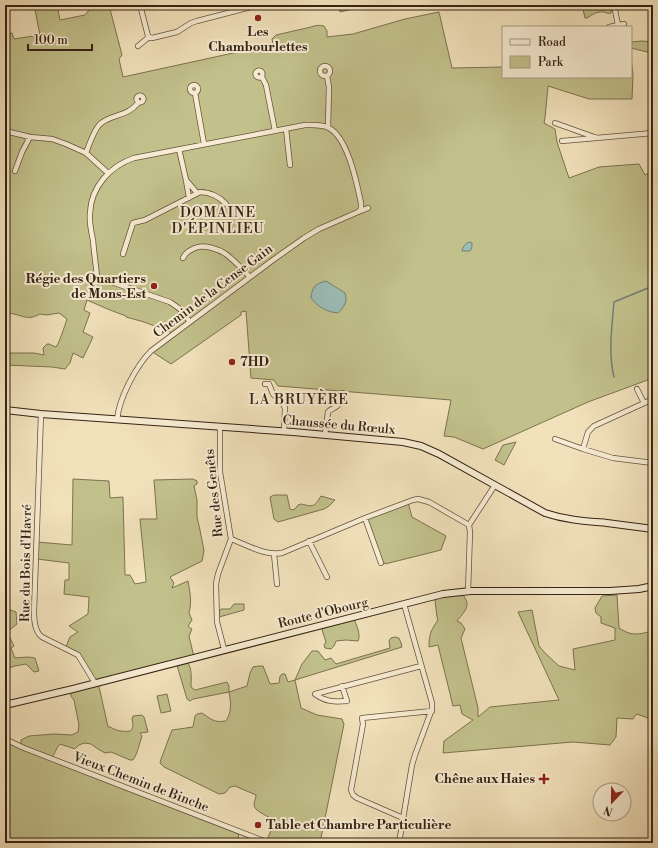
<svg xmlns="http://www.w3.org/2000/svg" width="658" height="848" viewBox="0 0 658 848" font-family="'Libre Bodoni',serif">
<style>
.green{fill:#c2c18c;stroke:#7c7250}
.water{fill:#9cbdb7;stroke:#737f75}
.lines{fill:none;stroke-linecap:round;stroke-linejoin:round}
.stream{stroke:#737f75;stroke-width:1.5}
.street-casing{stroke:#64523d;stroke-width:6}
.secondary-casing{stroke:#352213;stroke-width:8}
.street{stroke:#f7ecd3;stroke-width:4.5}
.secondary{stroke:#f7ecd3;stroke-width:6}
.poi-dot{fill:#8f2418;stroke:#f7ecd3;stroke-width:1.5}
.labels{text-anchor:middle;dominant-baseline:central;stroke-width:4;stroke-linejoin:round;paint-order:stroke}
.poi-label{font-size:13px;font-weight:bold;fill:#352213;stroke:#f7ecd3;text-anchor:end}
.street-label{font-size:13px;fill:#352213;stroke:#f7ecd3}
.neighbourhood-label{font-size:14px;letter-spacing:1px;fill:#352213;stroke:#f7ecd3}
</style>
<rect width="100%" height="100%" fill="#f2e2bc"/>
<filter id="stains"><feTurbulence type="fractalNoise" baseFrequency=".005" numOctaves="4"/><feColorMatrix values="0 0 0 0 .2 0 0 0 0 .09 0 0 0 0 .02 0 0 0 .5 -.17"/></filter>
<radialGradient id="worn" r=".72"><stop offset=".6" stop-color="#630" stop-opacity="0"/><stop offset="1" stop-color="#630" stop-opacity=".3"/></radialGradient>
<path class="green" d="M34,5H57L60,20L85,15L93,5H109L122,55L119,59L123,77L270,45L273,44L272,39L276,35L311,27C316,25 319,25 324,26L327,31V37L353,34L405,19L439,12L452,68L503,67V77H631V58L633,74L632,99H589L548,86L545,118L544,123L555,129L557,142L569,178L599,167L639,164L645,175L653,171V378L588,402L483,449L454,437L444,436L451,400L278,386L274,380L251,378L246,311L241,312V315L171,364L151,351L172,335L170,332L144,322L126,317V316L110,310L87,300L84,310L90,313L83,332L93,337L83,358L73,353L70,363L65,369L52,367L5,365V355L8,353H34L44,355L43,348L47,344H49L56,347C60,341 60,338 63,331C64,327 66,323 67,319L59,313L47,315L40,314C24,323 19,311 5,314V35L12,33L14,39L40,35Z
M339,5H369L340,12Z
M582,5H606L608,8L612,9L611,13C609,14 607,13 604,12C597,11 592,15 587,18H585Z
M642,41L653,42V50L647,52L631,48V42Z
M516,442L504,465L495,460L503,445Z
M73,479L109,481L110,498L123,497L125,575H130L135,584L146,582V580L140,519H157L154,480L193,479L197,481V484L194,486L197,500V517L200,530L204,551L202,561L170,577L174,583L172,588L188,581C190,592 192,602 189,613L192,620L188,626L192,629L189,636L194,657L185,660C193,666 191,678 191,687L195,690L227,682L229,686V692L247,686L250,673L253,667L259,666H263L270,684L279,683L280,676L282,674H285L288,682L295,680L302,664L312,651H318L325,660L331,658L336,664L390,648L389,641L391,638L395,637L399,638L401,643L402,647L295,680L301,708L317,715L342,719L344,724L320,843H268V838L274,822C270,815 255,813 254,805C254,802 256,798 256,795L235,786L230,787L225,793L219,794L164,767L160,763L161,759L172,730L193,727L195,716L197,714L202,713C211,719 214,723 226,721C232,711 231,703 229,692L193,699L190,701L187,699L176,662L98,682L108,727H110C117,731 122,732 130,731C134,728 133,724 132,719L133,716L142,715L144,717L148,732L140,733L142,736C139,744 138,753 133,760H130L111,752L105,753L98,749L91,744L84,743L79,745L75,749L60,744C56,748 55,754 51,759L239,831L238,843H5V739L21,745V740L29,736L54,734L72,735L78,732L79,725L74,700C71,697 70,695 71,691L95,683L78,655L65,649L70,637L78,632L69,626L88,614L89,597L64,594L65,580H69V563L37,559V542L72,545Z
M274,495H287L290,509L293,510L296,508L298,505L301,504C314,507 314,507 321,496L335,500L329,506L324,509L278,522L274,519L270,497Z
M408,502L412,517L446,536L441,550L385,564L384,562L381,563L365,518Z
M449,595H463C472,606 464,612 457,621L461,623L465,629L461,638L478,708V717L490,707L559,700L518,612L532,610L539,646L545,653L559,666L575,670L573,649L615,640V628L601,623V617L596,613L595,608L602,596L617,595L619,628C633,637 638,634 653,631V720L637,714L635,716L633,719L617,718L616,737L610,745L573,742L443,753L444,741L473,720L462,714L460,705L453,706L438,645L429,647C429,634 431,630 438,620L437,617L435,600L438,598Z
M234,604H244V610L219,617V612L221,609H230Z
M5,608L16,612L17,624L7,632L14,646L11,648L15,658L28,657L35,658L39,671L34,672L26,664L15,666L5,669Z
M352,619L355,621C357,627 361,635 358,641L346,640L336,641L334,646L331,649L325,648L324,645L326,642L322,630L324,627Z
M167,694L171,711L161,713L157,696Z"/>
<path class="water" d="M470,242L472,243C472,247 472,248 470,251H462C463,247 465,243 470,242Z
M326,281L345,293C348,302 344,307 338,313C327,312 318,307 311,298C312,287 315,284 326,281Z"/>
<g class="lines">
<path class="stream" d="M614,377C608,353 612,327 614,302L653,286"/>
<defs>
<path id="street" d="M140,5L148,36L149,37L152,38L177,32L191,23L197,21L259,5
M614,5L618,25
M609,27L624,24
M138,46L149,37
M320 71a5 5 0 1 1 10 0a5 5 0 1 1-10 0Z
M255.5 74a3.5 3.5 0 1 1 7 0a3.5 3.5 0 1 1-7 0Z
M327,76L329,87L328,127
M262,77L266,85L275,131
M190 89a4 4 0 1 1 8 0a4 4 0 1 1-8 0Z
M195,93L204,144
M136.5 99a3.5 3.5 0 1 1 7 0a3.5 3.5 0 1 1-7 0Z
M555,123L597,138
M286,129L290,165
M5,131L30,137L52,139L66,144L86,153L108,173
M562,141L653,133
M179,149L186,180L189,198
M86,153C89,145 94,130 100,124C111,114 127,117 138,103
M15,171L22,152L30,137
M186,180L197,193
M358,212L368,208
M123,254L133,223L145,220L200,192C210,192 220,197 226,204
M183,258C186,252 189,251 195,248C204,244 219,249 227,255C235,261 243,270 250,277
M265,384H269L273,394L282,402L285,408L284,432
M637,389L644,403
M41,414L34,612C34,620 35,632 42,637L78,655L95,683
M117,420C119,398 136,366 151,351L273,260L304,238L319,229L358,212L361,209V203C357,184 348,138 329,128C322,124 313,125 305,125L134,158C110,166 91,187 90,213C89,222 91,231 93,240C94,253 96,265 97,277L170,302L180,309L190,322
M220,427V472L231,539L218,574L216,584L217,622L224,649
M325,435L328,412C331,409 333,409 337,406C341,403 342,397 343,393
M555,439L583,449L588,432L594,426L653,399
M583,449L613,458L653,463
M365,518L381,563
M231,539C247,545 265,556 282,553L365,518L413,500L418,499L429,502L469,525
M309,541L327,577
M274,554L277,584
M468,592L470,532L469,525L495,485
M342,686L347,701C334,702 326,702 315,694L421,666
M5,739L24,748L269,843
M403,818L357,798L353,795L351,790L363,724L362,718L432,711
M399,843L412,765L415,755L432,709V703L404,604"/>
<path id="secondary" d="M5,410L41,414L293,432L403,442L421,446L439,454L545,513C566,520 585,521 607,523C622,525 638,527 653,529
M5,705L73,689L443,594L471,591H610L639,589L653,586"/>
</defs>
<use href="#street" class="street-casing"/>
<use href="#secondary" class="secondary-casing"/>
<use href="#street" class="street"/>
<use href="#secondary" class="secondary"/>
</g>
<g class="poi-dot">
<circle cx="258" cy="18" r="4"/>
<circle cx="154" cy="286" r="4"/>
<circle cx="232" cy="362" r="4"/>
<path d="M542 773h4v4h4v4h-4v4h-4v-4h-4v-4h4z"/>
<circle cx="258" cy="825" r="4"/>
</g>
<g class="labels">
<g class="poi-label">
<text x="258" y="32" text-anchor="middle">Les<tspan x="258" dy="15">Chambourlettes</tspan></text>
<text x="146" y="279">Régie des Quartiers<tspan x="146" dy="15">de Mons-Est</tspan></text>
<text x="240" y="362" text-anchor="start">7HD</text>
<text x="535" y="779">Chêne aux Haies</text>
<text x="266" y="825" text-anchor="start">Table et Chambre Particulière</text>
</g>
<g class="street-label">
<text transform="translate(213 291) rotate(-37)">Chemin de la Cense Gain</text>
<text transform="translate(339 425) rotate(5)">Chaussée du Rœulx</text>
<text transform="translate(214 493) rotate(-96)">Rue des Genêts</text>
<text transform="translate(26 563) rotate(-89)">Rue du Bois d'Havré</text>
<text transform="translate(323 613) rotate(-14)">Route d'Obourg</text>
<text transform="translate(141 782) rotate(21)">Vieux Chemin de Binche</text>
</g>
<g class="neighbourhood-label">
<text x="218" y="213">DOMAINE<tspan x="218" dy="16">D'ÉPINLIEU</tspan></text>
<text x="299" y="400">LA BRUYÈRE</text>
</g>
</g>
<rect width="658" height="848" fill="none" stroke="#f2e2bc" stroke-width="20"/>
<rect x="6" y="6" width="646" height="836" fill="none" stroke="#352213" stroke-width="2"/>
<rect x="10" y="10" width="638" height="828" fill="none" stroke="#352213"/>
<rect x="502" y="26" width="130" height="52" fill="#f7ecd3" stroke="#a99b86"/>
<rect x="510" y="39" width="20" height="6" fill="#f7ecd3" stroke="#a99b86"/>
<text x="538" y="46" font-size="12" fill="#352213">Road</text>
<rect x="510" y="56" width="20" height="12" fill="#c2c18c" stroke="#a99b86"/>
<text x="538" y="66" font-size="12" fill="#352213">Park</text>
<g transform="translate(612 802) rotate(202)"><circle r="19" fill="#f7ecd3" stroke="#a99b86"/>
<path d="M0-3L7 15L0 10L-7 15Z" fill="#8f2418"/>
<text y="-6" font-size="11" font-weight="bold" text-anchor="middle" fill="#352213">N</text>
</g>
<path d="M28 44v6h64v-6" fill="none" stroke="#352213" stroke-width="2"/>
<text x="34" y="44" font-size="12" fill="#352213" stroke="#f7ecd3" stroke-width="3" paint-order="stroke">100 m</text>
<rect width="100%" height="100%" filter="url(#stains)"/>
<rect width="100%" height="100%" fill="url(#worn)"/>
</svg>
